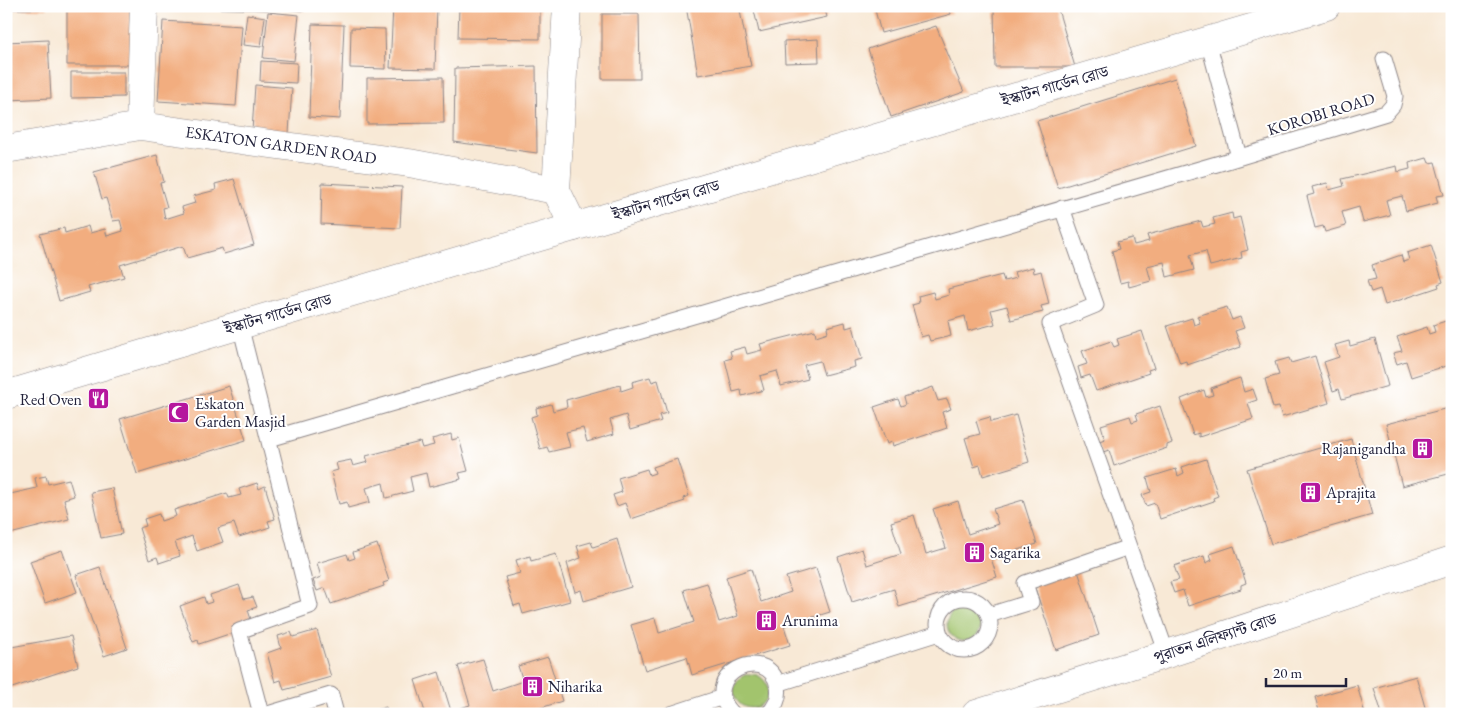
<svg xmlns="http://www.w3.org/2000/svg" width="1458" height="720" viewBox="0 0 1458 720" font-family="'EB Garamond','Noto Serif Bengali',serif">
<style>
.green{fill:#a2c46d;stroke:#627354}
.building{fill:#f2ad7f}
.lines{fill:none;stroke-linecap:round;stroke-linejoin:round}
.service-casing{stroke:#8d8688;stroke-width:17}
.minor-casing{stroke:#8d8688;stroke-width:29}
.tertiary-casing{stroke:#8d8688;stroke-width:29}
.secondary-casing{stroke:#8d8688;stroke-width:29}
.service{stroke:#fff;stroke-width:15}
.minor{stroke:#fff;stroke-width:28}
.tertiary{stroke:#fff;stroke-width:28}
.secondary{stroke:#fff;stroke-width:28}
.labels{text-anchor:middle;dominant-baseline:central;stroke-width:4;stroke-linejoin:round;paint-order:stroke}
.street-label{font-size:16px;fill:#22223b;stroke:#fff}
.poi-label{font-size:16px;fill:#22223b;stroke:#fff;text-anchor:start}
</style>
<rect width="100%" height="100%" fill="#fff"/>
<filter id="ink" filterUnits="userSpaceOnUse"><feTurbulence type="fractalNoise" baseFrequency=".02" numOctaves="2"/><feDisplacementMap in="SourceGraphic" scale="10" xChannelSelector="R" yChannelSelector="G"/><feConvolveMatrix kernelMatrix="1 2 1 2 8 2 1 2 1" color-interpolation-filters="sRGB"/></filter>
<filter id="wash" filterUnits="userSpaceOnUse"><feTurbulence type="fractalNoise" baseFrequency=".0096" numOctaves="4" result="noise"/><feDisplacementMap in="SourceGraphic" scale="20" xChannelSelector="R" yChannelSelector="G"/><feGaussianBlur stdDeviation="1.12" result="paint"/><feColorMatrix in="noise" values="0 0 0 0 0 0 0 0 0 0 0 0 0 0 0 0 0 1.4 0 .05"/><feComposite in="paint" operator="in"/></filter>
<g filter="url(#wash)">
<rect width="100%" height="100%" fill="#f8e9d6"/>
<path class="green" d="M947 624a17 17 0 1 1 34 0a17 17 0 1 1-34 0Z
M734 691a17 17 0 1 1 34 0a17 17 0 1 1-34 0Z"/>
<g id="blocks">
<path class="building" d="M6,6H47V9H6Z
M200,6H268V10L200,8Z
M273,6H305L304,11L273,8Z
M339,6H353V9L339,8Z
M393,6H437L435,69L390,68Z
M459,6H540V39L458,38Z
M644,6H663V10L644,7Z
M686,6H739L751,66L698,75Z
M753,6H824L827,17L759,32Z
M874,6H949L951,14L881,33Z
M994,6H1057L1075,67H995Z
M67,7H135V65H67Z
M268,12L299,15L294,61L263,58Z
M247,14L265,17L261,47L243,45Z
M602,14H639L640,79H602Z
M163,21L242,26L236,106L158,101Z
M312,24L344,25L340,119L309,117Z
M936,26L964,92L891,117L868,49Z
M351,28L385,29L386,69L350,68Z
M818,39L819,62L785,63L784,41Z
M48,40L51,98L9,100L6,42Z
M261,61L297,63L296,83L260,81Z
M536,66L537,153L454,142L455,68Z
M71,72H124V97L71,98Z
M443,77L444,123L367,124V78Z
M1175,78L1196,146L1058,188L1037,121Z
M255,85L292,88L289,133L252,131Z
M157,155L164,182L160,183L167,207L163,208L165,219L184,213L182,207L195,203L193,196L216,190L215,184L234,179L254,245L224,254L222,248L187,258L183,246L120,265L124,277L88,287L90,292L59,301L40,234L64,228L65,233L88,226L90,233L105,229L107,236L123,231L120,220L113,221L106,198L102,199L94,172Z
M1427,158L1429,163L1435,162L1444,195L1436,196L1438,203L1406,211L1402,196L1386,200L1390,215L1363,222L1359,207L1342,212L1346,226L1325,232L1323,226L1315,228L1307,196L1314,194L1312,187L1327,183L1329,190L1344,186L1342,179L1397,166L1398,172L1410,169L1409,163Z
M322,183L402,187L400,228L321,224Z
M1232,213L1233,219L1240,217L1248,250L1241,252L1242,258L1210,266L1206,251L1190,255L1194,270L1167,277L1164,262L1147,266L1151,281L1129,287L1128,281L1120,283L1112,251L1119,249L1117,242L1132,238L1134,245L1149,241L1147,235L1201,221L1203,227L1215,224L1213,218Z
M1431,245L1443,282L1438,284L1439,287L1385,305L1380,289L1371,292L1367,281L1376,279L1372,265L1401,255L1403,262L1409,260L1407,253Z
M1033,267L1034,273L1041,271L1049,304L1041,306L1043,312L1011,320L1007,306L991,310L995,324L968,331L965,316L948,321L951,336L930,341L928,335L921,337L912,305L919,303L918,296L933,292L935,299L949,295L948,289L1002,275L1004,281L1016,278L1014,272Z
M1227,307L1232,320L1240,317L1244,328L1235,331L1241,347L1187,365L1186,361L1180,363L1167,326L1192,318L1194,325L1200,323L1197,316Z
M1452,319V364L1411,377L1406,361L1397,364L1393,353L1402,351L1397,337L1427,327L1429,334L1435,332L1433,325Z
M845,322L846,328L853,326L862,359L854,361L855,367L824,375L820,361L804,365L808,379L781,386L777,371L760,376L764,390L742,396L741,390L733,392L725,360L732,358L730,351L745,347L747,354L762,350L760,344L815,330L816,336L828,332L827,327Z
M1142,331L1154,368L1148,370L1149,373L1096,391L1090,375L1081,378L1078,367L1087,364L1082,351L1111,341L1114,347L1119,345L1117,339Z
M1375,339L1388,386L1342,399L1339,389L1333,391L1324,362L1339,357L1335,345L1349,341L1350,346Z
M1315,356L1329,403L1282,417L1279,407L1273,408L1265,379L1279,375L1275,362L1289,358L1291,363Z
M650,377L652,382L658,380L667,413L659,415L661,421L630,430L626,415L610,420L614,434L587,442L583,428L566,432L570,447L549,452L547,447L540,449L531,417L537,415L536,408L551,404L553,411L567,407L566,400L620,385L621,391L633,387L632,382Z
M1240,378L1244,392L1253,389L1257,400L1248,403L1253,419L1199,437V433L1193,435L1181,399L1204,390L1206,397L1213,395L1211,388Z
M229,386L246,440L137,474L120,419Z
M933,387L938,401L947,399L951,409L942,412L947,428L893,446L892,442L887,444L874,407L898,399L901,406L906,404L904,397Z
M1160,406L1172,443L1167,445V448L1114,466L1109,450L1100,453L1096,442L1105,439L1101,425L1130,416L1132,422L1138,420L1136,414Z
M1452,407V473L1402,486L1386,424Z
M1016,415L1029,462L983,476L980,465L974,467L965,438L980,434L976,421L990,417L991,422Z
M451,434L452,440L459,438L468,471L459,473L461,479L429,487L426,473L410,477L413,491L386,498L383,483L366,488L370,502L348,508L347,502L339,504L331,472L338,470L336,463L351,460L353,466L368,462L366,456L420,442L422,448L434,445L432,439Z
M1351,439L1372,515L1271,544L1247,469Z
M677,459L689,496L683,498L685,501L631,519L625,503L617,506L613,495L622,492L618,478L647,469L649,475L655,473L653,467Z
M1206,459L1218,496L1213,498L1214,501L1160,519L1155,503L1146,506L1142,495L1151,492L1147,478L1176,469L1178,476L1184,473L1182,467Z
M46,476L48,484L69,479L74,496L64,499L69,519L6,535V495L37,488L35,478Z
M257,483L259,489L265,486L275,519L268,521L270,527L239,537L234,523L218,528L223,542L197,551L192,536L175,542L180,556L159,563L157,557L149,560L139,528L146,526L144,519L159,514L161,521L176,516L174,510L227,493L229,498L241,495L239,489Z
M112,488L122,534L101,538L91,492Z
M1023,500L1037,544L991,558L997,577L899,607L894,589L852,602L838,557L862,549L867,565L901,554L891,522L914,515L926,554L946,548L933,509L958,501L968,534L998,524L993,509Z
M617,539L631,587L584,601L581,590L575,592L567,563L581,558L577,546L591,542L593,547Z
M377,544L389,581L383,583L384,586L331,604L325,588L317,591L313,580L321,577L317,563L347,554L349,560L355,558L353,552Z
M1234,546L1246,583L1241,585V589L1188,606L1183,590L1174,593L1170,582L1179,580L1174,566L1204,556L1206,563L1212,560L1210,554Z
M62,550L77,592L45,603L30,561Z
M556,554L570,601L523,614L520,604L514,606L505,577L520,573L516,560L530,556L531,561Z
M100,567L127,648L104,656L76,575Z
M816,568L830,612L784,626L790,645L692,675L687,657L645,670L631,625L655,618L659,633L694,622L684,590L707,583L719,622L738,616L726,577L751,569L761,602L791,592L786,577Z
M1078,571L1099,635L1056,650L1034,585Z
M239,585L244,599L253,597L257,607L248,610L253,626L199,644L198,640L193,642L180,606L204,597L206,604L212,602L210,595Z
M317,630L331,677L284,690L281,680L275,682L267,653L281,648L278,636L291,632L293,637Z
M71,636L78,666L6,690V648Z
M548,657L562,701L522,714H420L425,712L415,680L439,672L451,711L470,705L458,666L483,659L493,691L523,681L518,666Z
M1416,676L1427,714H1382L1374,688Z
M1357,685L1365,714H1320L1315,697Z
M386,707L389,714H365V713Z"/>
</g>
</g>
<g filter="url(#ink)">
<use href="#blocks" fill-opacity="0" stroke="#8d8688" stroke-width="1"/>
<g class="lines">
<defs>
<path id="service" d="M1208,41L1239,157
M1062,208L1096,305L1050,324L1167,654
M240,325L310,606L239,631L261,714
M269,439L1227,161L1386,113L1393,105L1395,96L1384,59
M938 624a26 26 0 1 1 52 0a26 26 0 1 1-52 0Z
M989,615L1031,602L1025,583L1129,547
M777,684L939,633
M268,714L331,695L336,714
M671,714L723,697
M733,714C695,677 767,641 778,686C780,696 776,706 768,714"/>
<path id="minor" d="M567,6L556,190L574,227
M140,126L144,6
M6,149L140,126L409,163L556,190"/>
<path id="tertiary" d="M976,714L1167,654L1452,560"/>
<path id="secondary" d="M6,395L240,325L1326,6"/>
</defs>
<use href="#service" class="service-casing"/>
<use href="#minor" class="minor-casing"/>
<use href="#tertiary" class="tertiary-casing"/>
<use href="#secondary" class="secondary-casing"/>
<use href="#service" class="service"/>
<use href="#minor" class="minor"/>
<use href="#tertiary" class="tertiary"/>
<use href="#secondary" class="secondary"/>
</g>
</g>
<defs>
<symbol id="restaurant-square" viewBox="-11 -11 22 22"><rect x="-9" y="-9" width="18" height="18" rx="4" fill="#b5179e" stroke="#fff"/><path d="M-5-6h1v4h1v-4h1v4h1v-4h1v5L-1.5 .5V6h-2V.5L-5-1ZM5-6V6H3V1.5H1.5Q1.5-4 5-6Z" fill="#fff"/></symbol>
<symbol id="mosque-square" viewBox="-11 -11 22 22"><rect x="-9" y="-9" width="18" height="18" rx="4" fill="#b5179e" stroke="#fff"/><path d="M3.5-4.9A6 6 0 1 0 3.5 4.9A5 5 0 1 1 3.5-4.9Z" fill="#fff"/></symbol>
<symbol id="building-square" viewBox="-11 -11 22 22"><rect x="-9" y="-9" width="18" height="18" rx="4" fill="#b5179e" stroke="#fff"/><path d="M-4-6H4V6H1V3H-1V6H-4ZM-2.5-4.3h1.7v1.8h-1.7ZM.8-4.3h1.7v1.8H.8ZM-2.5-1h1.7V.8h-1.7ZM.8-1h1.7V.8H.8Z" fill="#fff"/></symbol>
</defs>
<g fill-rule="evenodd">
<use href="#restaurant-square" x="86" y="386" width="25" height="25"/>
<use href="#mosque-square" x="166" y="400" width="25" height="25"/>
<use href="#building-square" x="1410" y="436" width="25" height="25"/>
<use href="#building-square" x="1298" y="480" width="25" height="25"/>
<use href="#building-square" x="962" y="540" width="25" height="25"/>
<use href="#building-square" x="754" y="608" width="25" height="25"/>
<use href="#building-square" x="520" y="674" width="25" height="25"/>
</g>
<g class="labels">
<g class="street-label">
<text transform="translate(1055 86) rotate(-16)">ইস্কাটন গার্ডেন রোড</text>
<text transform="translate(1321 114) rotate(-17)">KOROBI ROAD</text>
<text transform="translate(281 145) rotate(8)">ESKATON GARDEN ROAD</text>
<text transform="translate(666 200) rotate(-16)">ইস্কাটন গার্ডেন রোড</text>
<text transform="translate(278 314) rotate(-16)">ইস্কাটন গার্ডেন রোড</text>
<text transform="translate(1215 638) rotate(-18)">পুরাতন এলিফ্যান্ট রোড</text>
</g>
<g class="poi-label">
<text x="82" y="399" text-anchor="end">Red Oven</text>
<text x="195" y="403">Eskaton<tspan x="195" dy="18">Garden Masjid</tspan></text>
<text x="1406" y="448" text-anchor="end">Rajanigandha</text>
<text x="1326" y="492">Aprajita</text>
<text x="990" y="552">Sagarika</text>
<text x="782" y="620">Arunima</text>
<text x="548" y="686">Niharika</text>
</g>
</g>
<rect width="1458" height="720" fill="none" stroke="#fff" stroke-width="25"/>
<path d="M1266 678v8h80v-8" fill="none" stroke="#22223b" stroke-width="2.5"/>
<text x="1273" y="678" font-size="15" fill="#22223b" stroke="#ffffff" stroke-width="4" paint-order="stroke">20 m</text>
</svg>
